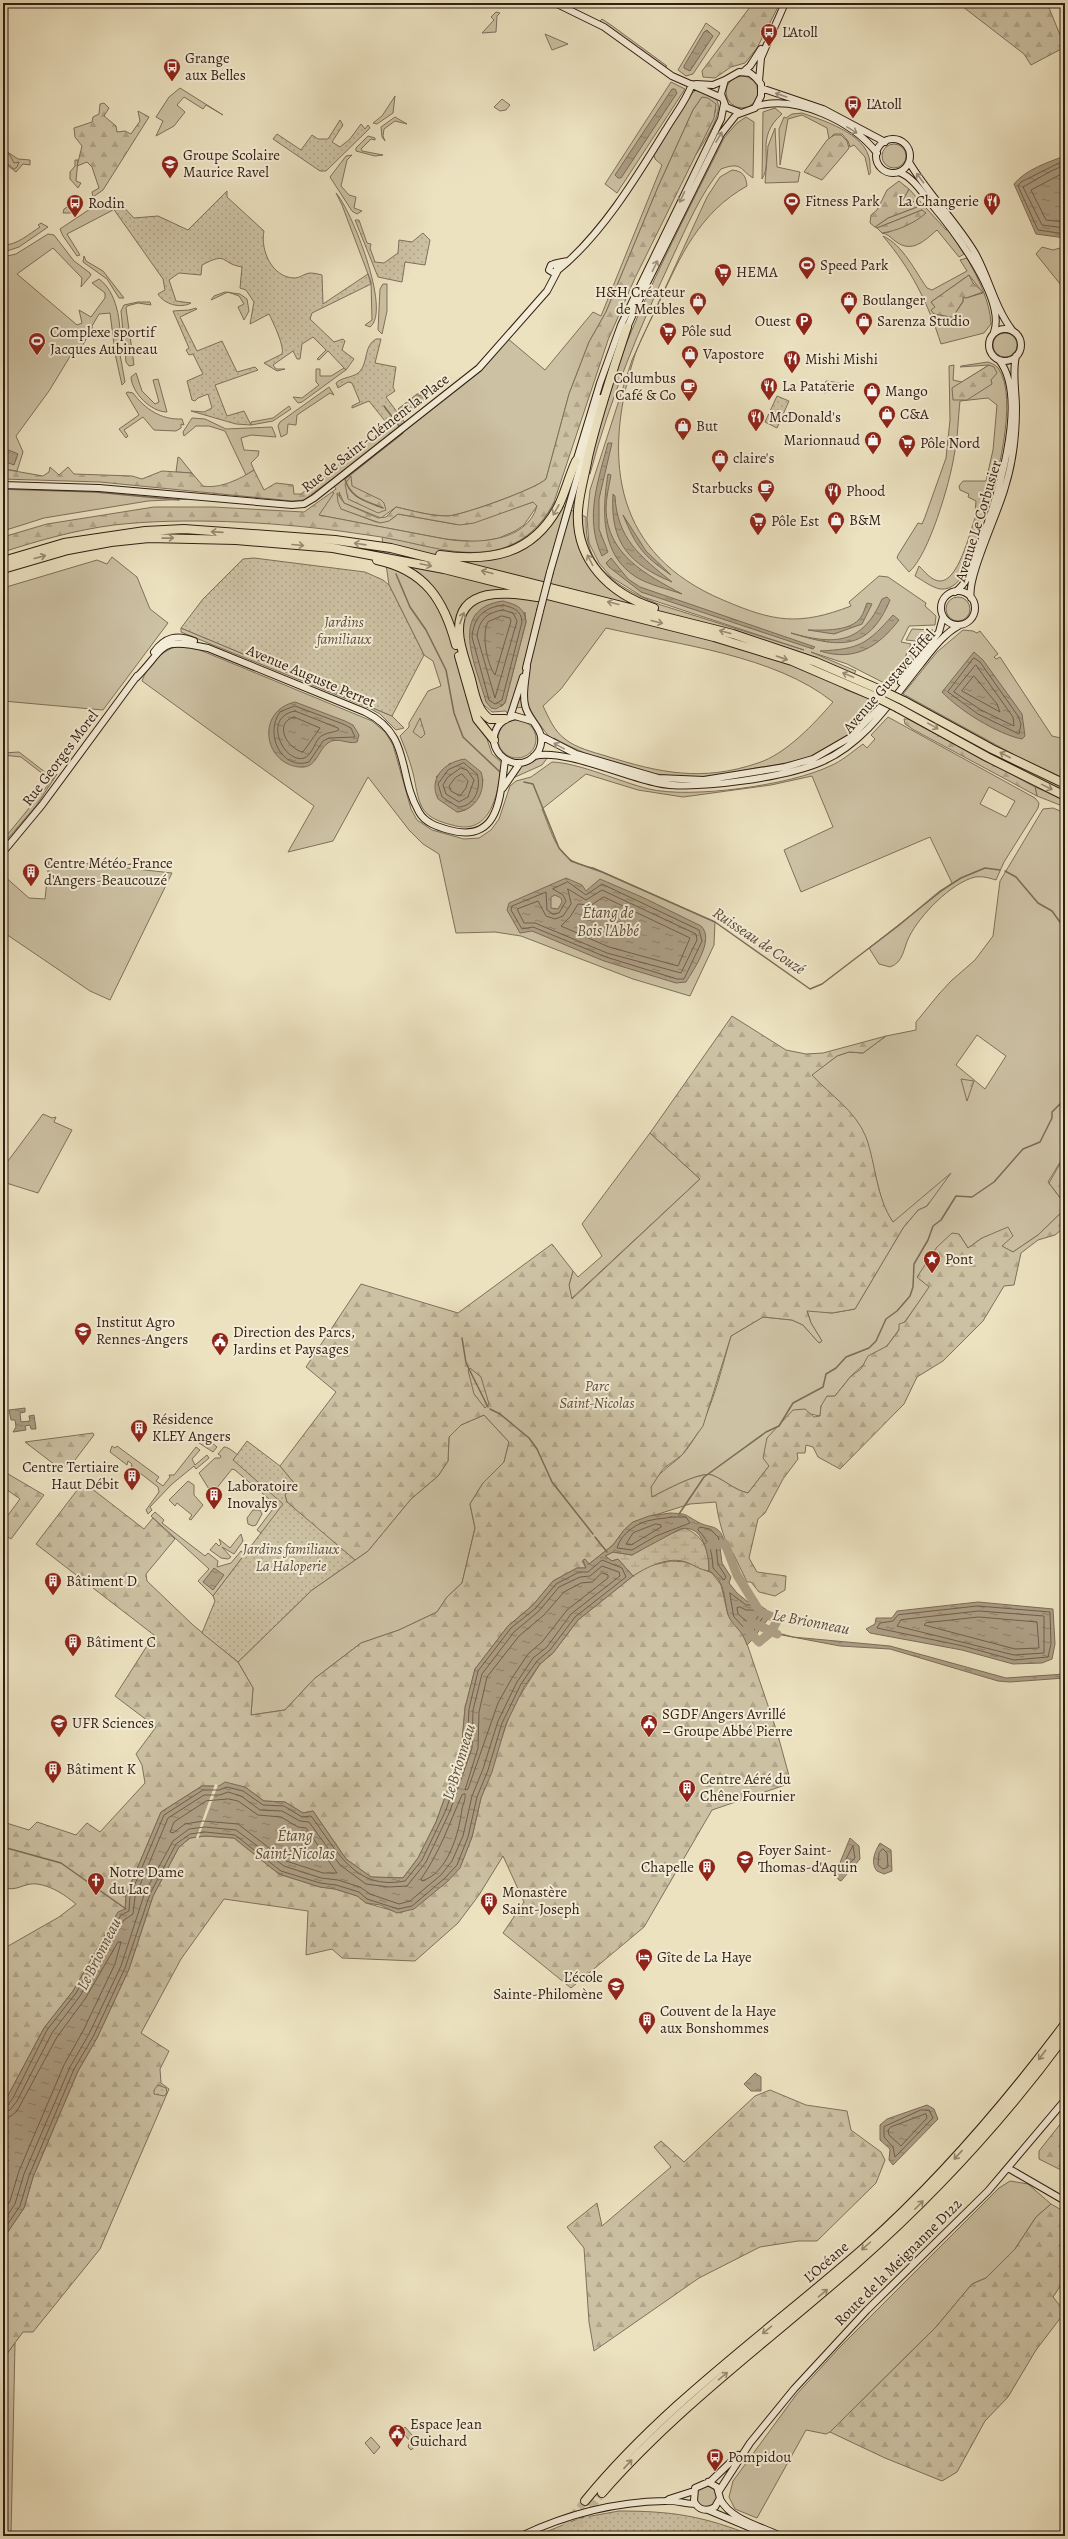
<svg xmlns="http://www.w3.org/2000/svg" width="1068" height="2539" viewBox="0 0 1068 2539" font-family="Alegreya,serif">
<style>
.grass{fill:#ccc1a3;stroke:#7f705b;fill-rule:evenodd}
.forest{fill:url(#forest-firs);stroke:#7f705b}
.wetland{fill:url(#wetland-marsh);stroke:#7f705b}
.park{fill:url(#park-dots);stroke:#7f705b}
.water{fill:url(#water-ripples);stroke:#7c6b57;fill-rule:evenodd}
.pier{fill:#ece2c0}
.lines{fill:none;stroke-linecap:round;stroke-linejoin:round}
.shore{stroke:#705e4c;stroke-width:1}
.stream{stroke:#7c6b57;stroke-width:1.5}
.river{stroke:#ad9f85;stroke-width:9}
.highway-tunnel{stroke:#c7bb9d;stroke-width:8;stroke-dasharray:8 4;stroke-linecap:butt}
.secondary-casing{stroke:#321e13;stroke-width:8}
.highway-casing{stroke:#321e13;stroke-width:10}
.secondary{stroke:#f3ecd6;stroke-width:6}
.highway{stroke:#ece2c0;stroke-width:8}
.secondary-bridge-casing{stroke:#321e13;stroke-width:8;stroke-linecap:butt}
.highway-bridge-casing{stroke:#321e13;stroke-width:10;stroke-linecap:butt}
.secondary-bridge{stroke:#f3ecd6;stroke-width:6}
.highway-bridge{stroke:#ece2c0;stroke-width:8}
.oneway{stroke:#9c8f7e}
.oneway2{stroke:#988a72}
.labels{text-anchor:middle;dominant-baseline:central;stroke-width:4;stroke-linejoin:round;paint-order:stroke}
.poi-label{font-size:15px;fill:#321e13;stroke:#f3ecd6;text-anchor:start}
.street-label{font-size:15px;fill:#321e13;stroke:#f3ecd6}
.park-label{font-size:15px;font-style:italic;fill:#604f3e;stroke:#f3ecd6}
.water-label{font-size:16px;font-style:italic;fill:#5d4b3b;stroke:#f3ecd6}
</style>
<defs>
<pattern id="forest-firs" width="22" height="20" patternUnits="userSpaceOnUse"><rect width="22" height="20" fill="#ccc1a3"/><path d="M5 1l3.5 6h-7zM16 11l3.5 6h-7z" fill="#b0a58b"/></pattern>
<pattern id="wetland-marsh" width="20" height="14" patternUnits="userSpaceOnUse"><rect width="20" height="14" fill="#ccc1a3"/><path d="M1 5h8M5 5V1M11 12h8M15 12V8" fill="none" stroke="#b0a58b"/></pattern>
<pattern id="park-dots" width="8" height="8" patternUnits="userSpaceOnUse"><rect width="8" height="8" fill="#ccc1a3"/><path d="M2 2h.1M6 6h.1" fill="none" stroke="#b0a58b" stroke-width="1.8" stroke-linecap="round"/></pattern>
<pattern id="water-ripples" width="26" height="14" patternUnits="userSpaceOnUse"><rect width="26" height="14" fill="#ad9f85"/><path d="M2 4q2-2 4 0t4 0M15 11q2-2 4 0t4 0" fill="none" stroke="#8d816c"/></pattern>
</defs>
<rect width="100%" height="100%" fill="#ece2c0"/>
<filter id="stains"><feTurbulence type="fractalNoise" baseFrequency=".005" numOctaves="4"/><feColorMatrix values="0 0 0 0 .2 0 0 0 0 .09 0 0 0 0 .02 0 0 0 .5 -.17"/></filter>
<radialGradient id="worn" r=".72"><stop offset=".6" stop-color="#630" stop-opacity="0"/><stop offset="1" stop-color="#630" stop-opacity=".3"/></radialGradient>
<path class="grass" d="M496,12L500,13L497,16L496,32L482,33L494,20L491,17Z
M602,19L611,25L667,66L663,67L600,21Z
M706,23L720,33L693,74L686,76L678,70Z
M545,34L568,44L552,50Z
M726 92a16 16 0 1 1 32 0a16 16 0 1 1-32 0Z
M671,82L685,89L617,193L605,184Z
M180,88L223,115L206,105L203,109L184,97L177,105L185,112L174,126L156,136L163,121L156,117L169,97Z
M696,90C702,92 712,95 716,99C726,111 702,145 695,156L716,110L702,97L693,110L658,187L606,312L589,342L569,394L546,479C536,489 463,515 448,516C431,516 413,511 396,507L381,518L344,503L339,492L342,509L376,522L392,519L398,514L454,524H467L533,502L537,506L524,525L515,531L499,538L479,542L445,539L318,515L332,492L336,489L331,481L442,398L507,338L545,370L593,312L601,316L662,165L655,159L654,155L689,96Z
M395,96L393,113L377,124L373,123L382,116Z
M502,99L510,105L506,110L500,111L494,107Z
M775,108L782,114C754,138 774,160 762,179L763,112Z
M802,113C828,122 872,136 870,167C870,171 872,171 869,175L865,157L854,145L850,147L848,141L842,134H834L829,139L827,128L802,115L788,119L780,165L779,129L784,117L786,118L792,114Z
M395,117L407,124L395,121L384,129L383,136L385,141L382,137L381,127Z
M746,117L754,122L753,178C740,170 742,161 721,169C700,195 687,226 673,256C640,327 610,398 590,474L588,473C591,456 593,437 599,420C629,321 679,230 724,138L737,123Z
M775,128L777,167L800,172L798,182L765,183L768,146Z
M368,136L375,138V140L371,139L361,149L362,151L383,155L375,156L356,151V148Z
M882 156a12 12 0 1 1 24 0a12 12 0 1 1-24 0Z
M3,149L18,159L30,160V165L23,164L16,172L3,162Z
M352,155L347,160L341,186L349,195L356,197L354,208L362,211L357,214L352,211L330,177L346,156Z
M75,160H78L76,181L81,183L78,188L70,179V172L75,166Z
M732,170C743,171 746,176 747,186C700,212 680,256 659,303C650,322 639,341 633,361C602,463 616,555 723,600C774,622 799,626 851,606L849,602L879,576L888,577L926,603L925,606L936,616L935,625L909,626L901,642L911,644L892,687L847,664L811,652L856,671L844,689L872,700L878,706C865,719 852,734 836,744C811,760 783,764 755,768C735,772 713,777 692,777C652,778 588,758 554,738L553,740C548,737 532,714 529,707L512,708L507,713L506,711L492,712L484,705L472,719L487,739L492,754L502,763C498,792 492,837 452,825C441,822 430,819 423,809C417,799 416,785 413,773C410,761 405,748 400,736L409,727V723L428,691L441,686L433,661L424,655L389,585L382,537C446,547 516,576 554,502L586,517C586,525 586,534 588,542C595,576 632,594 661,605L804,650L643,597L611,577L599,563L589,543L587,518L590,490L632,360L707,197L720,177ZM525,612L526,622L505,703L501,707ZM606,628C679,645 774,655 833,702C814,724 786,754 758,763C702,782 660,773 606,756C593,752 576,748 565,739C554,731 549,718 543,706L561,689ZM450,763L483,779C481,795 474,810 457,812L436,777Z
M909,189L946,230L948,229L964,254L959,257L937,230C924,241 912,254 895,241C890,237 888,234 882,233L889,232L922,210L877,228L875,227L888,218L917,207L900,205Z
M336,193C351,209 392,311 370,327L365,325L372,320L371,282L342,205Z
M81,199L83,205L70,213H63L64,209Z
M102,201L108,202L113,210L67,234L80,255L77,256L63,236L60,229Z
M41,223L48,227L19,247L7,251L4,245C17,245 29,234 40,227L38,225Z
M48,234L54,235L74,261L90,273L91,275L81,287L82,278L53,248L17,274L77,325L82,323L79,310L91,317L105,298V293L92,283L99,279C117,292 121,322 120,343L114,344L110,313L99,314L92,326L93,334L88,336L81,348L77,345L49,391L16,436L23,452L17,471L3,469V257L16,254Z
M883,236C903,245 915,271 927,288L932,290L967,271L960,260L967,258C978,278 990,301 991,324L984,333L941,344C928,303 911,269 883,236ZM969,275L983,293L966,298L963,297V302L956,312V318L934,314L935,307L931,302Z
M1042,247L1053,250L1060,248L1065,252V290L1036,254Z
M84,256L86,261L103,271L124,298H119L107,279L83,262Z
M383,284H387V311L382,334L378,330L380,289Z
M225,292L240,294L247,299L249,311L244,320L238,307L244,304L239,296L228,292L211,300L214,296Z
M138,302H150L151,305L138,303L127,306L126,308L134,365L129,366L126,362L121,311L124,305Z
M993 345a12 12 0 1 1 24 0a12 12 0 1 1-24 0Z
M114,349H119L125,382L122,385Z
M988,362C991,363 996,365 998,368C1020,397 995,487 985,519L975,513L976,501L968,497L969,494L960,490L959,486L963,481H986L993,450L997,405L988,398L960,401C958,419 958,438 954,456C950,482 929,555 909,572L897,558L898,555L918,523L922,524L925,517L946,458L950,420L949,366L954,365L953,380L962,382L989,365L960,367L961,366Z
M344,368L346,370L343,372L302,402L298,403L293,397L302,398L319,385L316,382V369H320V376H331Z
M136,373L142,391L155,404L159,402L153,380L158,379L167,412C151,412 132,393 131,377Z
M826,381L841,383V387L824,393Z
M329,387L334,395L330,393L297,415L296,425L288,424L287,434L281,437L278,426L280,422Z
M128,392L133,393C145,409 161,420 182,419L184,425L181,424V428L176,431L154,430L143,417L124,430L128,436L126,438L119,429L139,415L126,393Z
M289,406L291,409L273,421L251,425V422L273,418Z
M192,418L205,419L226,429L272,427L276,437L251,435L241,438L244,450L259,451L258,456L251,463L254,470L246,475L225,431L209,426H196L184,436L183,432Z
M178,457L180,458L192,473L176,472Z
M3,488L100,490L187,499L148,501L44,518L3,531Z
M975,518L983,524C976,543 966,592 940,589C931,587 922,580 915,576L919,566C925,572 931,580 939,581C958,583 970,532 975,518Z
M112,557L137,577L150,609L168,623L103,710L3,701V588L97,560L107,564Z
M946 609a12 12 0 1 1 24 0a12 12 0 1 1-24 0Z
M181,628L392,716L404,728L396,730L380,714L369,708L181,632Z
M912,629L933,630L903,673L916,641L906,640Z
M963,630L973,631L977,633L980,631L998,654L994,657L996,659L1000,657L1052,736L1065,739V779L1020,758L903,694L937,652Z
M179,646L195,648L372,721L385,732L393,745L411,809L417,820L432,830L464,839L479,838L491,830L499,819L510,786L516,781L531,777L552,762C580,763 620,782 649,789C691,799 791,785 830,766C842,761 852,752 863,744L867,748L875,739L871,735L888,717L1035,798L1039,803L1038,808L1004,862L996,880C989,878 983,876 975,877C951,883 920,915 909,937C903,949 904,962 890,967L879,964L869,948L952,883L930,837L801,892L784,850L833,827L812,776L771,785L683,797L638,790L586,774L542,809C555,840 557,862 594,868L715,922L714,945L690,996L633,979L521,936L495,932L456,933L439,854L423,844L409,830L368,777L333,841L288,852L314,806L142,681C147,666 163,649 179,646ZM989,787L1015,801L1006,817L980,804Z
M498 739a19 19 0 1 1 38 0a19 19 0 1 1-38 0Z
M19,752L50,776L48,778L21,757L3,755V753Z
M548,757L542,765L513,778L520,767L540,758Z
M57,774L36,806L3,844V840Z
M1035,787L1065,800V807L1037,796Z
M1053,808L1065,813V1154L1048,1182L1065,1204V1209L1038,1235L1013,1252L982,1238L968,1248L959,1234L917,1277L930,1287L887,1346L874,1355L851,1376L835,1396L821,1406L820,1416L810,1414L777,1429L767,1438L769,1466L748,1493C734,1490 725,1480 712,1475C700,1471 664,1491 652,1497C643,1481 674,1464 682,1455C709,1425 720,1374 731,1336L763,1317L792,1320L803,1325L819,1343L822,1341L811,1323L807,1310L832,1313L855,1309L903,1228L918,1210L927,1206L936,1192L893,1222L884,1209L865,1136L811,1075L837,1056L849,1052L863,1053L886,1036L916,1030V1022L939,994L951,981L975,960L993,936L1000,881L1043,809ZM977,1035L1006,1056L985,1089L956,1065Z
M55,860L172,873L110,1000L90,991L3,932V875L29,898L45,899L49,861Z
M43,1114L52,1118L56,1117L54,1122L72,1130L38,1193L3,1182L5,1165Z
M650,1133L700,1179L571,1299L569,1285L573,1271L578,1277L602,1256L582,1224Z
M484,1415L509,1442L504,1462L483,1483L470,1504L475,1528L462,1583L447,1597L437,1612L399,1630L361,1643L314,1679L285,1710L251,1715L253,1688L238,1662L312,1590L368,1551L411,1499L438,1476L448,1461L449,1437L461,1425Z
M204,1436L217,1447L213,1452L199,1443Z
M112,1446L115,1448L117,1446L159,1477L156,1481L163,1486L170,1477L169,1475H174L196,1447L200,1450L192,1459L195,1465L207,1455L209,1458L196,1469L194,1466L172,1484L150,1507L152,1510L148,1514L146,1510L159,1492L158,1487L131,1466L132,1464L128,1461L127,1465L110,1452Z
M224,1447C235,1446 274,1494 284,1505L261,1533L257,1530L276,1505L235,1470L232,1469L212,1494L199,1473L215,1458H220L221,1456L218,1454Z
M188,1481L194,1485V1495L203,1505L191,1520L189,1519L192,1515L177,1503L175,1506L169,1500Z
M253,1510H260L262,1514L256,1525L253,1526L248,1524L247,1518Z
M155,1512L164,1520L162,1523L205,1556L208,1553L218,1561L217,1567L231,1563L241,1551L245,1554L213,1596L198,1581L209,1569L151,1516Z
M241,1534L243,1541L234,1554L222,1547L231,1557L228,1559L221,1558L210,1550L216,1543L219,1546L221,1544L219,1539L230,1548Z
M1010,2181L1028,2184L1051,2204L1036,2217L1015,2249L986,2278L972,2284L936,2327L830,2432L826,2434L806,2430L757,2518L735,2509L729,2497L733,2481L796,2395L838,2349L999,2188Z
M15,2343L11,2536H3V2525H6C7,2507 6,2491 7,2474L3,2473V2429L7,2423L3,2419V2394L8,2389L3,2385V2359Z
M405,2427L419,2443L411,2450L408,2447L410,2441L403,2433L396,2439L394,2437Z
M371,2437L380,2447L374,2454L365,2443Z
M695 2497a11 11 0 1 1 22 0a11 11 0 1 1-22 0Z"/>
<path class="forest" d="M753,3H780L757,48L745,63L731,67L715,78L703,77L702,71Z
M958,3H1047L1065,47L1031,65L1024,54Z
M702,97L708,98L716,104L714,118L635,278L608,340L554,502C541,528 519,547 490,551C458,556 427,546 397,540C379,536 359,534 340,531C272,522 183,517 114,525C76,530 40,540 3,552V537L47,524L154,507H213L304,512L332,492L334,493L319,515L445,539C474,544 527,543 537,506L533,502L474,523L460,525L398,514L389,521L380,523L341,509L338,502L337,493L344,503L378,518L386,517L396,507C413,511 431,516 448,516C463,515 536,489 546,479L569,394L589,342L606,312L658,187L693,110Z
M104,103L109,108L104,116L116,126L117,132L125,131L131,134L140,121L138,111L149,117L103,190L93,197L92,192L99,188L92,167L87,162L77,166L82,146L75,137L74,128L92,122L93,117L99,114L100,104Z
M834,135H841L847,141L849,148L846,152L822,180L804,172L827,140Z
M3,151L10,155L14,163L19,162L17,167L14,169L3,160Z
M899,181L909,189L900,205L916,201L917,207L888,218L875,227L870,223L871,215L877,210L887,190Z
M922,210L926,213C915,223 897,231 882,233L877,228Z
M969,275L973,283L983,292L966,298L963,297V301L956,312L957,318L934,314L931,310L935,307L931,302Z
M989,365L994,367L997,373L991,380L992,384L967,400H953L952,388Z
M403,420L406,424L304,500L292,501L100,482L3,479V469L43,476L49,472L50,467L59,475L68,467L74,474L132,476L142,479L162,471L192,473L203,486C220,489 240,479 254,470L264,490L276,483L293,485L294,494H301L389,426Z
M351,476L352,486L381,500L384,503L386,510L378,513L348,499L345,484Z
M420,718L425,734L421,738L413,732Z
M904,719H908L1035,787L1037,796L914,730L905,724Z
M732,1016L786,1050L806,1054L823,1053L886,1036L863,1053L849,1052L837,1056L812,1075C830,1095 855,1110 866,1137C876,1165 876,1197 893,1222L951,1173L927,1206L918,1210L903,1228L855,1309L832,1313L807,1311L811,1323L822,1341L819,1343L803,1325L792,1320L763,1317L731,1336L703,1426L682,1455L663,1469L651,1487L652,1497C664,1491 700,1471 712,1475C725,1480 734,1490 748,1493L769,1466L763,1458L767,1438L793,1410L805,1409L814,1417L820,1416L821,1406L827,1396H835L851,1376L861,1369L868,1356L887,1346L899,1330V1324L905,1322L929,1287L917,1277L937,1247L952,1233L959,1234L968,1248L982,1238L1008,1227L1013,1236L1002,1246L1013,1252L1038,1235L1065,1209V1227L1055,1235L1038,1240L1021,1253L1014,1285L1004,1286L983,1321L943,1361L917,1377L904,1404L840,1469L818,1457L813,1447L806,1445L805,1453H797L798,1459L783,1479L765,1513L758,1519L749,1558L757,1572L786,1576L785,1590L775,1596L759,1592L751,1582H747L733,1553L729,1551C723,1534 718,1519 716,1502L690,1504L633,1522L624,1530L613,1545L589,1564L582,1561L586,1568H577L553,1581L533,1605L508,1626L475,1669L465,1708L461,1753L436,1822L418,1858L403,1878L371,1877L346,1859L313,1811L303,1813L285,1802L264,1801L245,1787L202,1786L161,1812L126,1895V1909L73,1991L44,2028L3,2105V1949L59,1917L76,1904C65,1895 52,1886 37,1884C24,1882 16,1893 3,1887V1822L29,1830L37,1822L76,1835L87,1823L100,1832L145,1783L142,1765L136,1754L156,1727L115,1696L154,1635L36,1544L78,1489L91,1488L144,1529L153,1518L175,1539L146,1574L147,1581L193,1625L238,1662L253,1688L251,1715L285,1710L314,1679L361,1643L399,1630L437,1612L447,1597L462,1583L475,1528L470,1504L483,1483L504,1462L509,1442L484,1415L461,1425L449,1437L448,1461L438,1476L411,1499L368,1551L355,1560L321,1533L287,1502L285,1495L294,1483L280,1466L336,1392L306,1367L361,1284L458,1313L552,1244L573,1271L569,1285L572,1299L700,1179L650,1133Z
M961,1079L974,1081L967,1101Z
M1065,1155V1204L1049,1183Z
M93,1433L94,1435L72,1464L59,1468L25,1442Z
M3,1471L44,1495L11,1539L3,1534V1522L20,1499L3,1487Z
M671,1561L686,1562L712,1573L721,1585L728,1615L743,1632L777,1732L791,1783L712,1810L644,1927L571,1988L503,1933L524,1902L503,1856L479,1895L458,1923L415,1961L342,1958L332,1949L306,1955L308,1911L224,1899L181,1959L141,2033L169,2051L160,2069L161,2083L169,2089L100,2249L33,2332H23L3,2359V2239L24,2208L33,2177L78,2071L97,2038L129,1969L153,1896L179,1847L190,1838L205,1836L234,1838L279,1874L320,1887L335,1889L358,1896L366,1903L401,1913L438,1889L460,1867L472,1837L481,1798L512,1708L540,1664L553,1653L578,1620L633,1576L648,1566Z
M770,2090L806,2105L847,2111L851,2130L881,2152L885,2160L876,2183L817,2241H798L760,2247L699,2278L594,2351L589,2322L584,2248L567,2227L597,2203L602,2226L671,2167L654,2147L661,2141L684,2162L755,2096Z
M1065,2118V2172L1039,2159V2151Z
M1051,2204L1065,2212V2279L1053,2297L1065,2312L1036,2350L1008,2397L985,2421L957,2472L942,2481L885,2458L830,2432L936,2327L972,2284L986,2278L1015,2249L1036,2217Z"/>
<path class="wetland" d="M470,1368L481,1377L489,1404L485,1408L474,1394L468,1370Z
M685,1528C705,1537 709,1551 709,1571C700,1570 694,1565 686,1562C668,1556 647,1567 633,1576L618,1559L612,1561L605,1556L613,1552L632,1555L658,1539Z"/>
<path class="park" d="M340,120L343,125L332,142L340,147L350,139L361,124L365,129L368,125L370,128L326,171H320L273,139L277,134L301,150L312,135L318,139H328Z
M227,191V197L264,231C260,250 272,278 295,278C300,278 305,273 310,273C314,273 318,274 322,275L323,304L368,274L371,284L312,313L310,319L334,342L343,339L345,341L342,350L354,359L346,370L328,351L319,360L317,359L326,350L313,337L302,344L300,359H297L293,351L273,365L276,369H285L277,371L264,363L282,354C285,347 273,322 269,314L250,324L254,302L246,290L240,288L242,267C219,263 229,251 202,265L201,275L179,273L169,280L176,301L191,303C180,309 164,304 158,294L165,290L163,279L110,204L115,198L134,218L158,216L188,230Z
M355,220H359L367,243L371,244L370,248L375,262L384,263L398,253L399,240L412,242L423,233L430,240L425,265L405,262L402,282L378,277Z
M196,308L197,309L180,317L197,351L222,341L237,372L255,367L258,370L215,385L227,416L244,411L251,425L236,424L191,411L204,412L212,408L208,394L198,398L195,401L192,400L187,381L203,374L193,354L189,355L186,350L189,348L173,311L189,310Z
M376,339H381L375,363L396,367L393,387L395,391L386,397L403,420L389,426L369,401L352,408V406L360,402L352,383L348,382L338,388L336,383C343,376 356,378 361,370C368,360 364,346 376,339Z
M777,396L789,401L777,428L765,422Z
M254,558L365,572L383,580L389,585L424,655L392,716L181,628L203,599L243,559Z
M247,1441L280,1466L294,1483L285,1495L287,1502L355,1560L312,1590L238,1662L202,1633L215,1601L213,1596L283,1504L233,1460Z
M158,2085L166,2088L167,2093L164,2096L154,2094V2090Z
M619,2511C672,2511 704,2516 753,2536H536L580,2518Z"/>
<path class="water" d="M707,30L713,36L690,71L684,68V66L704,32Z
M672,89H675L677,93L621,178H618L615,175Z
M1065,156V238L1036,234L1014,184C1025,170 1048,162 1065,156Z
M423,393L425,399L410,413L403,414L398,409L417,394Z
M608,443H612L599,499V529L608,552L602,556C584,518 598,482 608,443Z
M6,449L18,454L14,465L3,461Z
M608,474L611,475C609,486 606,498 606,509C607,555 647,575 682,594C668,589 649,585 636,577C600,554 602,510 608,474Z
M613,494L615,496C617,539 641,557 672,582C629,564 610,543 613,494Z
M623,515L646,551L671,575C642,555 636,546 623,515Z
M611,558L628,579L640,587L815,647L813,649L641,592L609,567L606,563Z
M887,597L890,600C868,653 837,647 791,633C834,645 862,645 882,599Z
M503,601C517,605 524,607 526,622L505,703L496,709L491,708L486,702C476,665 447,609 503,601Z
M867,603L872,604L862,624L834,634L808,630C823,630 851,632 861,617C864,613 865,607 867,603Z
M893,615L899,620C878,647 855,662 820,651C860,649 867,644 893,615Z
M974,652L983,660L1022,714L1025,736L1022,739C997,734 959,710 942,692Z
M295,702L345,721L353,725L359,735L357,742C348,745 337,736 328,743C317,751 317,769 299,767C263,763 256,711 295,702Z
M465,759L481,772C487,790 476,810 457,812L438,799C428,779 444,762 465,759Z
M566,878L582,885L586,891L600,879L644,898L701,926C715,939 694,969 686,982L676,983L604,961L532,931L520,933L507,910L509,903ZM555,895L561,898L562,902L558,909L551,908V897Z
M25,1408V1412L20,1413L21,1422L30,1421L29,1416L34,1415L36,1429H31L30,1425L25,1426L26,1430L13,1432L16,1427L15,1420H11L9,1410Z
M670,1513C689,1514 683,1514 698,1522C710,1529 719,1523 724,1541L720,1547L722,1563L731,1577L729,1583L737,1593L748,1602L750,1598L772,1614L751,1641L747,1645C742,1630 737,1630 730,1619C723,1607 728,1581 709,1571C709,1556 704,1523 680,1529L632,1555L613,1552L605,1556L612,1561L618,1559L633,1576L578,1620L553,1653L540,1664L524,1687L506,1724L492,1772L481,1798L472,1837L460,1868L448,1881L414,1909L397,1913L380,1905L366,1903L357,1896L335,1889L320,1887L279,1874L234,1838L205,1836L190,1838L179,1847L153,1896L129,1969L97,2038L78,2071L33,2177L24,2208L3,2239V2105L44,2028L73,1991L118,1912L125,1909L126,1895L161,1812L202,1786H219L225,1782L245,1787L264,1801L285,1802L303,1813L313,1811L346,1859L371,1877L403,1878L418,1858L436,1822L461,1753L465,1708L475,1669L508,1626L533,1605L553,1581L577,1568H586L583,1560L585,1559L589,1564L613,1545L624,1530L633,1522L649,1516Z
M214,1568L224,1575L213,1590L203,1582Z
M978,1602L1053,1609L1055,1644L1052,1659L1042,1663L1013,1664L962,1650L870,1633L866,1629L875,1624L876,1618H892L897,1611Z
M767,1630L793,1637L890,1646L1006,1678L1065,1674V1678L1010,1682L998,1681L890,1649L840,1646L766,1632Z
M850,1838L859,1846L860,1859L841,1881L839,1880L835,1875Z
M880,1843L891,1850L892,1871L884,1874L877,1871C870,1863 875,1851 880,1843Z
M755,2073L761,2077V2091H751L744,2084Z
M927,2105L934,2109L938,2119L893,2165L889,2160L890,2149L880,2140V2125L887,2119Z"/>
<path class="pier" d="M215,1784L218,1785L198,1839L196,1838Z"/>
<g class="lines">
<path class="shore" d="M1065,160L1021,182L1018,186L1038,230L1065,234
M1065,165L1051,171L1023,187L1042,225L1065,228
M1065,172L1031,190L1046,220L1065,222
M503,605C514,608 521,610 522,622L502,700L495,704L489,700L472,637C474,617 483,608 503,605Z
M503,610L513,613L517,621L495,698L477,636C479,620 487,612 503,610Z
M502,616L510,618L511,621L495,675C487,664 481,634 488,622Z
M974,658L980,662L1018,716L1021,724L1019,734L978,714L948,692Z
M976,665L1013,717L1014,726L981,710L954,692Z
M974,676L997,704L1000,712L962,691Z
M295,706L343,724L351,728L355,737L329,738L323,741L309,762C281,771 264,733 280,712Z
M295,711L338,728L339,730C333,733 325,732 319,738C314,744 312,755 304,758C284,764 261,717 295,711Z
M294,717L320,728L303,752C287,749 273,723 294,717Z
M464,763L477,774C482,788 474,807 458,807L442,797L438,784L448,770Z
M461,768L467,770L474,780L468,797L459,802L446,794L443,785L447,778Z
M462,774L468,781L466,788L460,796L451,791L449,786L455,778Z
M568,882L586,895L602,884L699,930L702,941L684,979H677L606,957L533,927L522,929L511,910L512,906L546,892L547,910L553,914L559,913L566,901L563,895L553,889Z
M568,889L586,900L602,890L696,934L697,940L681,973L607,953L535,923H524L517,909L538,901L546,916L555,919L563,916L571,904Z
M604,897L690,938L678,966L609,947L561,926L570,917L578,904L591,905Z
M671,1517H686L690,1523L656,1536L632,1550L617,1548C621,1533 638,1522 652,1520C659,1518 665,1519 671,1517Z
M656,1524L661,1525V1527L631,1545L626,1544L633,1533Z
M700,1527L710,1529L719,1538L716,1547L718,1564L726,1577L724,1580L713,1568C712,1551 710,1542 698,1530Z
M602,1573L608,1575V1578L567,1610L542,1642L528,1654L512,1678L498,1703L468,1789L465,1790L478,1748L479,1712L487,1677L519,1636L544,1615L564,1592L581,1583L592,1582Z
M730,1593L746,1605H754L765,1614L751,1635L734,1617Z
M978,1606L1050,1612L1051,1644L1048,1657L1014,1660L963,1646L877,1628L880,1623L893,1621L898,1615Z
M740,1607L746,1610H753L759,1615L752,1626L738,1614L737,1608Z
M979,1611L1044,1616V1653L1014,1655L897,1626L901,1620Z
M979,1617L1037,1622L1039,1648L1015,1649L924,1625L926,1623Z
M465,1794C466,1799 463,1804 462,1809C459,1833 448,1873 422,1881L421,1879C440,1852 449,1824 462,1795Z
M229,1799L238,1801L258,1815L281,1817L298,1827L306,1828L337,1873H323L286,1861L238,1824L203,1821L185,1824L173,1833L170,1832L174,1822L206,1801Z
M853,1846L855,1858L844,1868L843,1866Z
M883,1849L887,1853L888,1867L883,1869L878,1865L879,1853Z
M3,2107L7,2106L13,2098L47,2030L76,1993L121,1915L129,1911L130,1896L164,1815L203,1790H219L227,1787L243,1791L263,1805L284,1806L302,1817L311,1816C337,1850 354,1891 405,1881L422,1860L446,1810L467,1746L469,1709L478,1671L511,1628L536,1608L556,1584L579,1572H588L602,1560L622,1568L626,1577L575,1617L550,1650L537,1661L521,1684L502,1723L488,1770L477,1797L468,1837L457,1865L445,1878L412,1906L398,1909L367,1899L359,1892L336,1885L320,1883L281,1871L235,1835L205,1832L190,1834L176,1844L150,1894L125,1968L93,2037L74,2069L29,2176L20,2206L3,2231
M921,2110H929L933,2118L895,2157L893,2147L884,2137V2127Z
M3,2112L10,2110L17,2101L52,2033L80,1996L124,1920L133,1914L135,1897L168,1818L204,1795H220L228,1792L241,1796L260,1810L282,1811L300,1821L309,1822L340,1865L366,1884L389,1887L407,1886L426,1862L450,1811L472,1748L473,1710L482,1674L514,1632L539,1611L559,1587L580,1577L590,1576L602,1566L619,1572L620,1576L571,1614L547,1647L533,1658L517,1682L498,1721L483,1769L472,1796L463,1836L452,1861L441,1875L410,1901L399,1904L370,1894L360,1887L338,1880L321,1878L284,1866L236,1830L205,1827L189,1829L173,1841L145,1892L121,1966L89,2034L70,2067L24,2174L15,2204L3,2222
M926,2114L927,2118L901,2146L889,2135L888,2130L891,2127Z
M3,2118L11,2116L17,2111L57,2037L85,1999L118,1942H121L115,1964L83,2031L64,2065L19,2171L10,2201L3,2212"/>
<path class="stream" d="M384,406L399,426
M3,489L95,492L179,500
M383,508C366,501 350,498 345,479L403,433
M396,574L410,607L426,630L446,670L454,713L463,737L500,772
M524,782L533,784L559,848L571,861L602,872L715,922L810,989L822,984L898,926L939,892L961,878L985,868L1000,870
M1005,871L1016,877L1038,903L1052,911L1065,929
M1065,1068L1061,1079L1065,1088
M462,1338L466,1363L488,1407
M490,1409L500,1414L529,1438L537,1449L552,1482L593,1534
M679,1514L704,1477L766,1432L779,1426L793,1403L823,1387L826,1374L836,1368L846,1357L869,1348L876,1341L886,1319L897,1311L910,1296L913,1287L914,1264L928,1240L933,1226L941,1220L956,1196L972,1197L994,1182L1023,1149L1040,1142L1052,1118V1112L1065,1099
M595,1537L607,1552
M3,1847L61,1863L126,1909"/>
<path class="river" d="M711,1545L725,1544L737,1575L760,1612L778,1619L771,1632L759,1642L747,1629
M751,1622L777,1634"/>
<path class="highway-tunnel" d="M557,2536L585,2501
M569,2536L602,2493"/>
<defs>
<path id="secondary" d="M555,3L604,27L672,76L722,98
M743,72L750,66L761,49
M759,81L761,58L785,3
M696,84L713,85L725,80
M761,88L823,109L885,142
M757,106C797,95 852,121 877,153
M876 156a17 17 0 1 1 34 0a17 17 0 1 1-34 0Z
M909,162C928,194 956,221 975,253C989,278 995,308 1012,330
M899,172C914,178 923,194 933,206C954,231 1006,299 994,332
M554,264L558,268L554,273L549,270L551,265C556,263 562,262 568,261
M557,271C602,235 638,175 668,126C676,113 687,99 692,84
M989 345a16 16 0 1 1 32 0a16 16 0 1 1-32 0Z
M626,330L646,285L721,134L736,115L755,108L761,96V84L756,78L750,73L739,72L725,80L721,94L726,107L741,113
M575,465L600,383L621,325L721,119L724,104
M3,485L99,488L292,505L304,504L314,498L479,368L547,291L557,272
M550,572L600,398
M941 608a17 17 0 1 1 34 0a17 17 0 1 1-34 0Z
M955,592C970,582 974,560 980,544C996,502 1030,399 999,360
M971,598C966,579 999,511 1005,487C1013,462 1016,435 1016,408C1016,391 1012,373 1016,356
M154,652C165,637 177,634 194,641
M527,666C526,678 522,693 525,705C528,722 548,730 539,750C536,755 531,760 525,762C507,768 487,748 496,730C499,722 506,718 515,716L532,721
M526,668L540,611
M136,678C167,646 158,637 208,648L365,712C412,735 397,774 419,812C425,823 438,827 449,830C500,844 500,796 505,760
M901,682L939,632L943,617
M510,717L523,677
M541,736L576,754L658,778L704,780L785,767L813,759L851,737L887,700
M534,756C563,748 625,777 657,783C694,791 786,777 821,762C865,743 891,701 920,665C932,650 943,634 960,625
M503,788L520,763
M3,852L42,805L137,676
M1008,2168L1065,2201
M708,2482L717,2487L720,2498L715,2507C706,2512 698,2510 694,2501L695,2488L711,2481L738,2455
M719,2491L750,2443L794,2389L867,2310L988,2191L1065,2100
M669,2499L694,2491
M720,2499C731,2520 760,2526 781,2536
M708,2510L770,2536
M521,2536C567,2514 614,2502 665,2501C675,2500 685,2504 695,2504"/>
<path id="highway" d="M627,327C613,370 598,413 588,457C585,475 579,493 578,511C575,560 610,594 654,608
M440,555C490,562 532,555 558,507C565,493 569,476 576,461
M377,560C425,570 444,600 456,645
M3,561L64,543L145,531L184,529L335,540L391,548L733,634L816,662L883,691
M3,569L68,550L111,542L149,538L236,540L333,548L444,569L714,637L792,661L878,698
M459,656L477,719L494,740
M904,701L992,749L1065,784
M898,708L987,757L1065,796
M505,719H490C476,711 474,689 470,676C466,662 459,646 459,631C458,586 508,592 537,597
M602,2493C678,2406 771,2339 857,2263C934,2195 1004,2119 1065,2036
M585,2501C665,2403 771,2330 865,2247C940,2180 1005,2104 1065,2024"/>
</defs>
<use href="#secondary" class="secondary-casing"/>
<use href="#highway" class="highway-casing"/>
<use href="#secondary" class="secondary"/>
<use href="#highway" class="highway"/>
<defs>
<path id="secondary-bridge" d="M540,611L550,572"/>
<path id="highway-bridge" d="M883,691L904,701
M878,698L898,708"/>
</defs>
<use href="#secondary-bridge" class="secondary-bridge-casing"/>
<use href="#highway-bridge" class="highway-bridge-casing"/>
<use href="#secondary-bridge" class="secondary-bridge"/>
<use href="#highway-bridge" class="highway-bridge"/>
</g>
<defs><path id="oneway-shaft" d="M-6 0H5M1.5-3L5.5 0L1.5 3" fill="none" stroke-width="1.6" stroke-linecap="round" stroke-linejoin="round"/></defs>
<g class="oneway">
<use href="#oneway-shaft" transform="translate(781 95) rotate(-161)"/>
<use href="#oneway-shaft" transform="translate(852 130) rotate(31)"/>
<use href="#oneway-shaft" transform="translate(719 137) rotate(-59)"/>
<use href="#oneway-shaft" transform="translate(920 178) rotate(-127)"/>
<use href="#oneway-shaft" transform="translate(682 197) rotate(116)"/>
<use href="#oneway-shaft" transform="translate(655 266) rotate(-64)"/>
<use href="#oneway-shaft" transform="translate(559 746) rotate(-151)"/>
</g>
<g class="oneway2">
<use href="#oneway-shaft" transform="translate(556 510) rotate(119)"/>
<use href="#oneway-shaft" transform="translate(217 532) rotate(-176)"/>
<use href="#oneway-shaft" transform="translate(168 538) rotate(-1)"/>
<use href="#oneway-shaft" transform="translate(360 544) rotate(-172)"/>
<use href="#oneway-shaft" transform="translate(298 545) rotate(5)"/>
<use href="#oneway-shaft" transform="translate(40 557) rotate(-15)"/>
<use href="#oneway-shaft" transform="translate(590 560) rotate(-117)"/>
<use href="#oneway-shaft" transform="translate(426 565) rotate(12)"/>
<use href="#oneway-shaft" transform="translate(487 572) rotate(-166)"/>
<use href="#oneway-shaft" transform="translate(613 603) rotate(-166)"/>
<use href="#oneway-shaft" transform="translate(462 618) rotate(-69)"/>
<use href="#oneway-shaft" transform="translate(657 622) rotate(14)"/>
<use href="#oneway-shaft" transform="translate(725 632) rotate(-165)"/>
<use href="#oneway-shaft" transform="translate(782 658) rotate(19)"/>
<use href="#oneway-shaft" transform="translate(848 675) rotate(-157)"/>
<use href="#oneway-shaft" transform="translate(933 726) rotate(29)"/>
<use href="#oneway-shaft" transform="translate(1005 755) rotate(-153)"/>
<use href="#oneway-shaft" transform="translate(1047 787) rotate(26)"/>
<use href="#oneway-shaft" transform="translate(1042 2055) rotate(127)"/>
<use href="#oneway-shaft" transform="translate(958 2155) rotate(133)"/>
<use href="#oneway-shaft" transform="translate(919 2205) rotate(-45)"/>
<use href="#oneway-shaft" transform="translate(866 2246) rotate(138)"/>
<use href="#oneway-shaft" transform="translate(823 2293) rotate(-40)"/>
<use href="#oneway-shaft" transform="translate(767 2330) rotate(140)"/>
<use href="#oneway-shaft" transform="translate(723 2376) rotate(-40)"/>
<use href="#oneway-shaft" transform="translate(628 2464) rotate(-47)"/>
</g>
<defs>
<symbol id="bus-pin" viewBox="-11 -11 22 30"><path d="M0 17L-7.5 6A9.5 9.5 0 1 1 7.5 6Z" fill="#8f2418" stroke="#f3ecd6"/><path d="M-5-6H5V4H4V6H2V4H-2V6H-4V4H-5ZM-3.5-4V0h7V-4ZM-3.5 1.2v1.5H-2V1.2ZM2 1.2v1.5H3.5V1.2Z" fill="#fff"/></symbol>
<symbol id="school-pin" viewBox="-11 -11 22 30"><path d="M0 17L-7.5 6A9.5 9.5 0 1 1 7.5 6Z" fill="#8f2418" stroke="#f3ecd6"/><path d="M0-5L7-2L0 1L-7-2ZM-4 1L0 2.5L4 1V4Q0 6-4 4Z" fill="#fff"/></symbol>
<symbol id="stadium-pin" viewBox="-11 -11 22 30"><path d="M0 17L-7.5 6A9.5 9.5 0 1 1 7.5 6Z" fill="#8f2418" stroke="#f3ecd6"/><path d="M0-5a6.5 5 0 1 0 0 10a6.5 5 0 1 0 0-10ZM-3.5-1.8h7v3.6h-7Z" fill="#fff"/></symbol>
<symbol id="restaurant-pin" viewBox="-11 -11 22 30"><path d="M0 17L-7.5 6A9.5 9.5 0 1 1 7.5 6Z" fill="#8f2418" stroke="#f3ecd6"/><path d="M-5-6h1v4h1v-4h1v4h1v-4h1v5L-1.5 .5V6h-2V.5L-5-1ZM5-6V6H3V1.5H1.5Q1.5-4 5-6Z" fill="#fff"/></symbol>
<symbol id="supermarket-pin" viewBox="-11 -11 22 30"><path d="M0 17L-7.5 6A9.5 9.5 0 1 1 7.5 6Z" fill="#8f2418" stroke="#f3ecd6"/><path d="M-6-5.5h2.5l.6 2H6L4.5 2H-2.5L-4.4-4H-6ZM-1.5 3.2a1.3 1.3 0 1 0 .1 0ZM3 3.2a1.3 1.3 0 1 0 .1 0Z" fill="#fff"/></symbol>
<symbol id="shop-pin" viewBox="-11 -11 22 30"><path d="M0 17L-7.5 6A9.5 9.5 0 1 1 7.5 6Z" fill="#8f2418" stroke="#f3ecd6"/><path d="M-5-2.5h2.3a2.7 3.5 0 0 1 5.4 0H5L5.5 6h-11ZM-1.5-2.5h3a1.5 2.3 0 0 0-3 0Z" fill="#fff"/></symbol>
<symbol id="parking-pin" viewBox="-11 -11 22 30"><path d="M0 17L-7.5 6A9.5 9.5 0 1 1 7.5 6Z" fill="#8f2418" stroke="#f3ecd6"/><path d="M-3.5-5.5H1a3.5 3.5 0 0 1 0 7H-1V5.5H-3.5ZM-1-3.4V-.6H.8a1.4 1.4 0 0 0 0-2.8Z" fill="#fff"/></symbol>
<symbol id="cafe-pin" viewBox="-11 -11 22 30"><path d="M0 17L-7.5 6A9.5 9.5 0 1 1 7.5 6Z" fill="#8f2418" stroke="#f3ecd6"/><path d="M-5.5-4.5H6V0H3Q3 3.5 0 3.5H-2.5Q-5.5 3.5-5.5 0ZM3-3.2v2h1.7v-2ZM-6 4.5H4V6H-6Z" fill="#fff"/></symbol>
<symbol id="building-pin" viewBox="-11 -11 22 30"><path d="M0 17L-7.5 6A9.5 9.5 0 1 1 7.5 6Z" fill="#8f2418" stroke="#f3ecd6"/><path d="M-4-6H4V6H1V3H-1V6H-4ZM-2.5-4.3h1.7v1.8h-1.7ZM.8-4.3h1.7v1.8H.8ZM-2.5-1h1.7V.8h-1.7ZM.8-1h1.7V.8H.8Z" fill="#fff"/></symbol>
<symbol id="sight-pin" viewBox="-11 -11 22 30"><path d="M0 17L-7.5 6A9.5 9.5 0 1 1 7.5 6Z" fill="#8f2418" stroke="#f3ecd6"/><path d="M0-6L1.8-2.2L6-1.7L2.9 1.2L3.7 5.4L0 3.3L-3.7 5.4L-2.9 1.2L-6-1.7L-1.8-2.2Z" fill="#fff"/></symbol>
<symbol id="university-pin" viewBox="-11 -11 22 30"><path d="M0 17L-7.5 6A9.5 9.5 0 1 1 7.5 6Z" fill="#8f2418" stroke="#f3ecd6"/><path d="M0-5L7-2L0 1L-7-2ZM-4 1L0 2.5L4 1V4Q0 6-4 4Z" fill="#fff"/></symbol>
<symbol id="civic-pin" viewBox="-11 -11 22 30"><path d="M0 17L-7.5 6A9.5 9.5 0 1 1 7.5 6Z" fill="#8f2418" stroke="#f3ecd6"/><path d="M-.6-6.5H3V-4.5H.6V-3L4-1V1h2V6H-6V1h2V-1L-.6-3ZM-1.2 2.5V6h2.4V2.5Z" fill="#fff"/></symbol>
<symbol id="church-pin" viewBox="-11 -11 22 30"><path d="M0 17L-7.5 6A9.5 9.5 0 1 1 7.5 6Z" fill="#8f2418" stroke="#f3ecd6"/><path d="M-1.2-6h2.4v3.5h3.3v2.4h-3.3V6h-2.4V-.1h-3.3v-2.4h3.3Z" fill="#fff"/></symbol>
<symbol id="hotel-pin" viewBox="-11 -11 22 30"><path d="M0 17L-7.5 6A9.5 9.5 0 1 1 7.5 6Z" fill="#8f2418" stroke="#f3ecd6"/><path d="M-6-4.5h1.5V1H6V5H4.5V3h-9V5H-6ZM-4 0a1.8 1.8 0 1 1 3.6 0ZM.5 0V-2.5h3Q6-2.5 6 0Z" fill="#fff"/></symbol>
</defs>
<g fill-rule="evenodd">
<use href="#bus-pin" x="759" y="22" width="20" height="27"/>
<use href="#bus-pin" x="162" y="57" width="20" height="27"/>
<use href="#bus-pin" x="843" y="94" width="20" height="27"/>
<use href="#school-pin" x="160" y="154" width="20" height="27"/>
<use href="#stadium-pin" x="782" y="191" width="20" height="27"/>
<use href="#restaurant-pin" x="982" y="191" width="20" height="27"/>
<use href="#bus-pin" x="65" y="193" width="20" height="27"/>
<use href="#stadium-pin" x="797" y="255" width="20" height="27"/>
<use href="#supermarket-pin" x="713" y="262" width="20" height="27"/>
<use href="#shop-pin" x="839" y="290" width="20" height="27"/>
<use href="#shop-pin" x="688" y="291" width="20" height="27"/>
<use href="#parking-pin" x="794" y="311" width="20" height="27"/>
<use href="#shop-pin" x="854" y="311" width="20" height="27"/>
<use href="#supermarket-pin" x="658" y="321" width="20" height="27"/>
<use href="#stadium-pin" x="27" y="331" width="20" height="27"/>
<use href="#shop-pin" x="680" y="344" width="20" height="27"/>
<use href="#restaurant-pin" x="782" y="349" width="20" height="27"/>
<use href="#restaurant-pin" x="759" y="376" width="20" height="27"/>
<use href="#cafe-pin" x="679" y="377" width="20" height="27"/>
<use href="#shop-pin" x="862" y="381" width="20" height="27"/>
<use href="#shop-pin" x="877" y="404" width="20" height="27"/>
<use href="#restaurant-pin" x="746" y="407" width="20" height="27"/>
<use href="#shop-pin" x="673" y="416" width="20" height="27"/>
<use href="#shop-pin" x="863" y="430" width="20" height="27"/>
<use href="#supermarket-pin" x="897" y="433" width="20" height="27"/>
<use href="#shop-pin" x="710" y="448" width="20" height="27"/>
<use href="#cafe-pin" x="756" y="478" width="20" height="27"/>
<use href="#restaurant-pin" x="823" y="481" width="20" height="27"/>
<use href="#shop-pin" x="826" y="510" width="20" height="27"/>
<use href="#supermarket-pin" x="748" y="511" width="20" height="27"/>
<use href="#building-pin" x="21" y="862" width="20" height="27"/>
<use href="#sight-pin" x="922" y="1249" width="20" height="27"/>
<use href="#university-pin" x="73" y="1321" width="20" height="27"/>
<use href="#civic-pin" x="210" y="1331" width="20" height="27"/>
<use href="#building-pin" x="129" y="1418" width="20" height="27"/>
<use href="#building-pin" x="122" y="1466" width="20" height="27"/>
<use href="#building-pin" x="204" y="1485" width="20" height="27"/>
<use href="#building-pin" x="43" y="1571" width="20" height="27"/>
<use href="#building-pin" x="63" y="1632" width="20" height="27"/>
<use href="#university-pin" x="49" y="1713" width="20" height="27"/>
<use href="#civic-pin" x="639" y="1713" width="20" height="27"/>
<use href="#building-pin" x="43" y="1759" width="20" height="27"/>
<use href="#building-pin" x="677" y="1778" width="20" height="27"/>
<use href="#school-pin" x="735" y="1849" width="20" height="27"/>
<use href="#building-pin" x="697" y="1857" width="20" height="27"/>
<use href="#church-pin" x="86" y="1871" width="20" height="27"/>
<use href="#building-pin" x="479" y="1891" width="20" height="27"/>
<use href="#hotel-pin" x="634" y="1947" width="20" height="27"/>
<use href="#school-pin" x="606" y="1976" width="20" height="27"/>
<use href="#building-pin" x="637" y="2010" width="20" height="27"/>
<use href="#civic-pin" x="387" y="2423" width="20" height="27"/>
<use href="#bus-pin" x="705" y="2447" width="20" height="27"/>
</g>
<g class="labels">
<g class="poi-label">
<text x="782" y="32">L'Atoll</text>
<text x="185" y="58">Grange<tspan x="185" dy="17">aux Belles</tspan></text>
<text x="866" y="104">L’Atoll</text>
<text x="183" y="155">Groupe Scolaire<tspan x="183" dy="17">Maurice Ravel</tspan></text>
<text x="805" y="201">Fitness Park</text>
<text x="979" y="201" text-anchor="end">La Changerie</text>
<text x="88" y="203">Rodin</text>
<text x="820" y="265">Speed Park</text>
<text x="736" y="272">HEMA</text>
<text x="685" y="292" text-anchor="end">H&amp;H Créateur<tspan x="685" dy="17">de Meubles</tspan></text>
<text x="862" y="300">Boulanger</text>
<text x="791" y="321" text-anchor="end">Ouest</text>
<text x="877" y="321">Sarenza Studio</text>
<text x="681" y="331">Pôle sud</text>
<text x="50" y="332">Complexe sportif<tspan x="50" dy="17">Jacques Aubineau</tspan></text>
<text x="703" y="354">Vapostore</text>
<text x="805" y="359">Mishi Mishi</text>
<text x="676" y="378" text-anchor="end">Columbus<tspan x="676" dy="17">Café &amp; Co</tspan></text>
<text x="782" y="386">La Pataterie</text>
<text x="885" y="391">Mango</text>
<text x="900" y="414">C&amp;A</text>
<text x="769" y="417">McDonald's</text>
<text x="696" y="426">But</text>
<text x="860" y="440" text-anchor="end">Marionnaud</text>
<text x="920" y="443">Pôle Nord</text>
<text x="733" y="458">claire's</text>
<text x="753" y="488" text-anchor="end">Starbucks</text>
<text x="846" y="491">Phood</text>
<text x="849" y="520">B&amp;M</text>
<text x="771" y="521">Pôle Est</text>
<text x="44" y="863">Centre Météo-France<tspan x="44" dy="17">d'Angers-Beaucouzé</tspan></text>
<text x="945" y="1259">Pont</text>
<text x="96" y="1322">Institut Agro<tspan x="96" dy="17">Rennes-Angers</tspan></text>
<text x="233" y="1332">Direction des Parcs,<tspan x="233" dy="17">Jardins et Paysages</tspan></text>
<text x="152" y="1419">Résidence<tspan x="152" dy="17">KLEY Angers</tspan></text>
<text x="119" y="1467" text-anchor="end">Centre Tertiaire<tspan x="119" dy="17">Haut Débit</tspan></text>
<text x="227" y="1486">Laboratoire<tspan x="227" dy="17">Inovalys</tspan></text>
<text x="66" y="1581">Bâtiment D</text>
<text x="86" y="1642">Bâtiment C</text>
<text x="662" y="1714">SGDF Angers Avrillé<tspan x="662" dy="17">– Groupe Abbé Pierre</tspan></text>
<text x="72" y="1723">UFR Sciences</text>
<text x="66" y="1769">Bâtiment K</text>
<text x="700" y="1779">Centre Aéré du<tspan x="700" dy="17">Chêne Fournier</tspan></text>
<text x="758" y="1850">Foyer Saint-<tspan x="758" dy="17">Thomas-d'Aquin</tspan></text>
<text x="694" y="1867" text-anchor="end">Chapelle</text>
<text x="109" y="1872">Notre Dame<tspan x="109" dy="17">du Lac</tspan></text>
<text x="502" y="1892">Monastère<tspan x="502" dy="17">Saint-Joseph</tspan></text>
<text x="657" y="1957">Gîte de La Haye</text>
<text x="603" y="1977" text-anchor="end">L’école<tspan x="603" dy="17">Sainte-Philomène</tspan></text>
<text x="660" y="2011">Couvent de la Haye<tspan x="660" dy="17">aux Bonshommes</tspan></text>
<text x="410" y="2424">Espace Jean<tspan x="410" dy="17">Guichard</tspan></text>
<text x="728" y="2457">Pompidou</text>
</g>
<g class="street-label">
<text transform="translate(375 433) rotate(-38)">Rue de Saint-Clément la Place</text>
<text transform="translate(978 521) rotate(-73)">Avenue Le Corbusier</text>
<text transform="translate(311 676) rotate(23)">Avenue Auguste Perret</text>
<text transform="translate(889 681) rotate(-49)">Avenue Gustave Eiffel</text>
<text transform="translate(60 758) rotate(-53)">Rue Georges Morel</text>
<text transform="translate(826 2262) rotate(-41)">L’Océane</text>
<text transform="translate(898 2262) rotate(-45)">Route de la Meignanne D122</text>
</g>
<g class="park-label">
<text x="344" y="622">Jardins<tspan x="344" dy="17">familiaux</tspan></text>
<text x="597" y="1386">Parc<tspan x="597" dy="17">Saint-Nicolas</tspan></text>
<text x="291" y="1549">Jardins familiaux<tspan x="291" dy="17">La Haloperie</tspan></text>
</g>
<g class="water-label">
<text x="608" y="913">Étang de<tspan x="608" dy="18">Bois l'Abbé</tspan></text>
<text transform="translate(759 941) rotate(34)">Ruisseau de Couzé</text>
<text transform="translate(811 1622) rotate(11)">Le Brionneau</text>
<text transform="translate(459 1762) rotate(-73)">Le Brionneau</text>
<text x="295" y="1836">Étang<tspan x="295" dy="18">Saint-Nicolas</tspan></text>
<text transform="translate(99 1954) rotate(-63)">Le Brionneau</text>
</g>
</g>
<rect width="1068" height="2539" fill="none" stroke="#ece2c0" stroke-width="16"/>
<rect x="4" y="4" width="1060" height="2531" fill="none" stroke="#321e13" stroke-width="2"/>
<rect x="8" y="8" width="1052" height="2523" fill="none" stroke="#321e13"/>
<rect width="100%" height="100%" filter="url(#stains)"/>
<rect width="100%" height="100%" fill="url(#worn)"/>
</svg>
